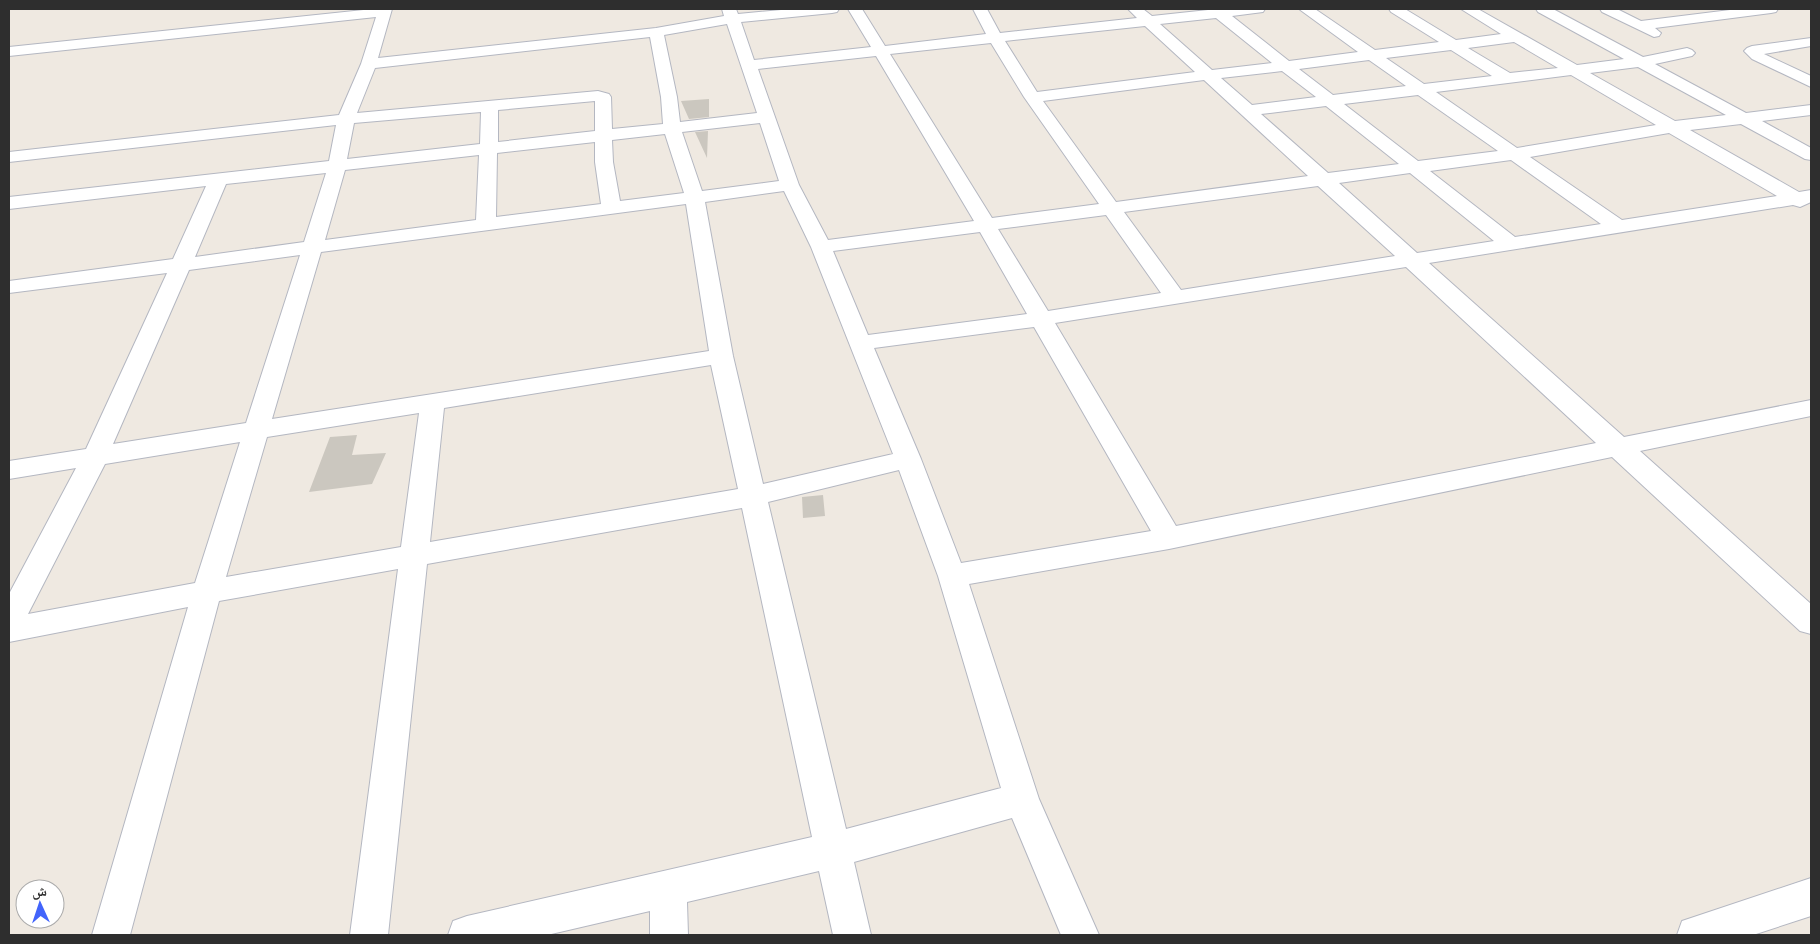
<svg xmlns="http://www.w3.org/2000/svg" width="1820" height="944" viewBox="0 0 1820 944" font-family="'Open Sans','Noto Naskh Arabic',sans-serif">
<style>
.building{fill:#cbc7bf}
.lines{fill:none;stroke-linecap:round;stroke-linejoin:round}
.street-casing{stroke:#b4b7c1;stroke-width:2}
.street{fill:#fff;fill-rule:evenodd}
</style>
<rect width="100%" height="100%" fill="#efe9e1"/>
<path class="building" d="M709,99V117L689,119L681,101Z
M708,131L707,158L695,132Z
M357,435L352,455L386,453L372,484L309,492L330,437Z
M823,495L825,516L803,518L802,497Z"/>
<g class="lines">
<defs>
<path id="street" d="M373,9H392L378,58L656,28L724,16L722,9H736L738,14L792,9H839L837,12L832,13L741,22L754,60L871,47L848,9H862L885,46L986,34L973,9H987L1000,33L1137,18L1128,9H1143L1152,16L1208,10L1207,9H1265L1263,12L1232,16L1289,61L1358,52L1299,9H1315L1375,50L1439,42L1391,12L1389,9H1405L1456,40L1501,34L1461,9H1478L1577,65L1624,59L1538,12L1536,9H1553L1643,57L1687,48L1692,50L1695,53L1692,56L1655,64L1746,113L1811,105V115L1762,121L1811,148V160L1805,159L1741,124L1690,130L1799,192L1811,190V202L1800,207L1793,205L1429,263L1624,437L1811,400V416L1640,451L1811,604V634L1800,631L1612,457L1169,549L969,584L1039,799L1099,935H1061L1012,818L854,862L871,935H833L819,871L687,902L688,935H650V911L547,935H448L453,921L467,916L812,837L742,508L427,564L388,935H350L398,569L219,601L130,935H92L188,607L9,642V594L76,468L9,479V461L86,449L167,273L9,293V281L173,259L206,186L9,209V197L329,161L336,125L9,162V152L339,115L361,64L376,17L9,56V47ZM1216,18L1272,63L1212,70L1160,24ZM727,24L757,113L680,122L677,97L664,35ZM1145,26L1195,72L1037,92L1005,41ZM650,37L661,97L663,124L612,129L611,97L609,94L598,91L357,113L375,68ZM1514,42L1558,68L1510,73L1468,48ZM991,43L1024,97L1099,204L992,218L890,54ZM1451,50L1492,76L1424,84L1386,58ZM876,56L974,221L828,240L799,185L758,69ZM1369,60L1406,86L1333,95L1299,69ZM1638,67L1726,115L1675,121L1590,73ZM1282,71L1316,97L1252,105L1221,78ZM1571,75L1656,125L1517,148L1436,92ZM1204,80L1308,176L1116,202L1043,101ZM1418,95L1498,151L1418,161L1344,104ZM595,101V131L498,142V110ZM1326,106L1399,164L1328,173L1261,114ZM481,112L480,144L347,159L354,123ZM760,123L779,181L702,191L682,132ZM1669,133L1777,196L1622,220L1530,157ZM665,134L684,193L620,201L613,162L612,140ZM595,142V162L601,204L496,217L497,153ZM479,155L476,220L325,240L345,170ZM1511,160L1601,224L1515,237L1430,171ZM326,173L304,242L195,257L226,184ZM1410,173L1494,241L1417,253L1339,183ZM1318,186L1395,256L1181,290L1124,212ZM784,191L811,247L893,454L763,484L733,356L705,202ZM686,204L709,351L272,419L321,252ZM1106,215L1161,293L1048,311L998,229ZM980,232L1027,314L868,335L833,251ZM300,255L246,423L113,444L189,270ZM1406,267L1596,443L1176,526L1055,323ZM1034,327L1151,531L961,563L921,459L874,348ZM711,365L738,489L430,542L444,408ZM419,413L401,547L226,577L267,437ZM240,442L195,583L28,614L105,464ZM899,470L938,576L1001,788L846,829L768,502Z
M1600,9H1617L1641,21L1738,9H1778L1776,12L1771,13L1655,28L1661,33L1659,36L1654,37L1602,12Z
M1811,38V46L1764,54L1811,76V87L1752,59L1744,51L1747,48L1752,46Z
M1811,878V916L1753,935H1677L1682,921Z"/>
</defs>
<use href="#street" class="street-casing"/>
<use href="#street" class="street"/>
</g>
<rect width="1820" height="944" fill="none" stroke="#2e2e2e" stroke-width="20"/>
<g transform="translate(40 904) rotate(357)"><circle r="24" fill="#ffffff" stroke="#ababab"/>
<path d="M0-4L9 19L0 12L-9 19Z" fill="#4264fb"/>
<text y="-8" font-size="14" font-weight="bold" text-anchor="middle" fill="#2e2e2e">ش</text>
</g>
</svg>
